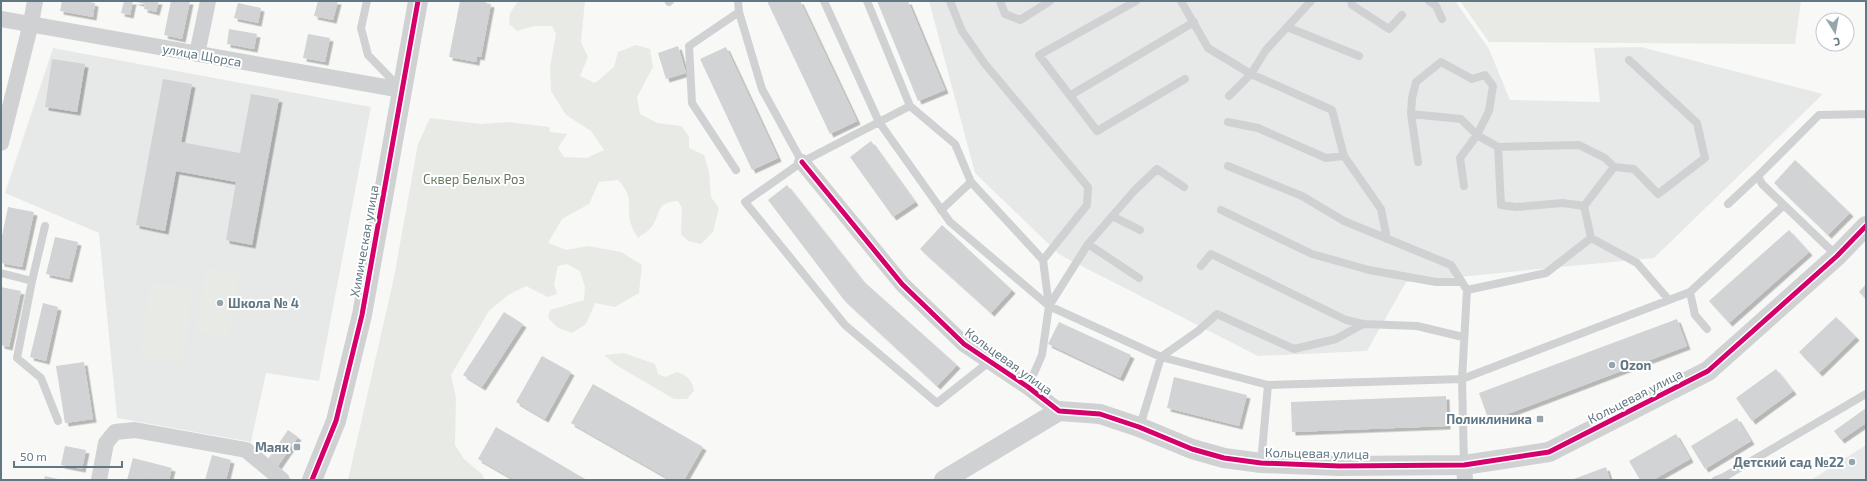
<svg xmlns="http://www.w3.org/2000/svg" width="1867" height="481" viewBox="0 0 1867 481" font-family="'Exo 2',sans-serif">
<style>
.built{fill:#e7e9e9}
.green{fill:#e8ebe5}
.building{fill:#d1d3d4;filter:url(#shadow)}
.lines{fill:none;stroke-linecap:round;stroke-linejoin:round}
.service{stroke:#d0d1d2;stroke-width:8}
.minor{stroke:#d0d1d2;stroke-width:16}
.tertiary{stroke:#d0d1d2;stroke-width:20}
.cycleway-casing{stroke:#fff;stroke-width:8}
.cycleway{stroke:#d6006c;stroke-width:5}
.poi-dot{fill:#96a5ac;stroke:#fff;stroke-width:1.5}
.labels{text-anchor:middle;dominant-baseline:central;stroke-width:4;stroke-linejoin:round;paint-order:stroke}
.street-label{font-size:13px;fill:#617884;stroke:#fff}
.park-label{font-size:13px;fill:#677a60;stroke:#fff}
.poi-label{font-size:13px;font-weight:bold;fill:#617884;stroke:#fff;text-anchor:end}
</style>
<defs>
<filter id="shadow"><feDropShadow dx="3.5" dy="3.5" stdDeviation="0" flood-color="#0004"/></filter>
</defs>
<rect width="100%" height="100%" fill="#f8f8f7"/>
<path class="built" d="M929,1H1455L1489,49L1510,100L1600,102L1594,48L1641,47L1823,94L1654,258L1406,282L1367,351L1258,356L1060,255L975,173Z
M53,48L371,107L319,381L266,373L251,442L117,418L99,233L5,193Z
M1866,445V480H1811Z"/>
<path class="green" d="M518,1H585L581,42L588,57L580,76L595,83L614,67L618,52L636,45L650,49L653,67L637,97L640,114L657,123L681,126L689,136V148L704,155L709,172L711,197L719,208L713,232L701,244L688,241L681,234L682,208L678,201C657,202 661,211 653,225C650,230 643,234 638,238C636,234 633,231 632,227C624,208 637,200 618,180L599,182L589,204L562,219L548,243L566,250L588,246L621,252L642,265L639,293L615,307L595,303L586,324L572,333L558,328L548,318L550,310L584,300L585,287L580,271L567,264L558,266L554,284L557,294L548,297L526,286L508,295L489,311L451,375L456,398L455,445L464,459L482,474L485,480H348L394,277L418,144L430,118L481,124L508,122L549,127L550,132L567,134L558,148L564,157L587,158L604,150L591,131L566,115L551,91L550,67L556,34L552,26H534L517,31L509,24L510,13Z
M1460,1H1801L1795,44L1489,42Z
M206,269L239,273L229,337L197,332Z
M150,283L192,288L183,362L141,357Z
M624,353L655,364L658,374L665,377L677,372C688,376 692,380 694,391L687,399H674L616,365L604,355Z"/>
<path class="building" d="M62,1H84L95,3L93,17L60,11Z
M124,1H133L130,15L121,13Z
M133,1H159L156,12L144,9L145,4Z
M171,1H190L182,39L164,35Z
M318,1H338L333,20L314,16Z
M460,1H486V3L491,4L481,57L477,56L476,62L449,57Z
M767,1H800L857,121L830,134Z
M877,1H908L945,90L918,101Z
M238,3L261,8L258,23L234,18Z
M229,29L257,34L254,49L227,44Z
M308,34L330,38L325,62L303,58Z
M678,46L686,73L666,79L658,53Z
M726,47L778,158L752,170L700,59Z
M52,59L85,64L77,112L45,107Z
M163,79L192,84L181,142L240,153L251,94L279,99L252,245L226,240L236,182L176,171L165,231L136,225Z
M871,141L915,202L893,217L850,157Z
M1795,160L1850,213L1828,235L1774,183Z
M787,185L862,280L957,365L937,386L844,300L768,200Z
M8,207L34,212L22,267L1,263V241Z
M942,225L1012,290L991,313L920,249Z
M1789,230L1809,252L1729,323L1709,301Z
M55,237L78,242L69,279L46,274Z
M1866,284V299L1859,292Z
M1,287L21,291L9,347L1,345Z
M43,303L58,307L46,361L30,357Z
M504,312L523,324L482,387L463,375Z
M1836,317L1856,337L1819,373L1799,352Z
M1677,319L1687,346L1489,421L1479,393Z
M1059,322L1131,355L1120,378L1048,344Z
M542,356L571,372L545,419L516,402Z
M84,362L93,419L65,423L56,366Z
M1776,369L1793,391L1752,421L1736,398Z
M1174,377L1247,395L1239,426L1167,408Z
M593,384L703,447L684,480H671L571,423Z
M1446,396L1447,426L1292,432L1291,402Z
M1866,408V423L1841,440L1834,431Z
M1737,418L1751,441L1705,469L1691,446Z
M496,427L587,480H515L478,459Z
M288,430L298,437L278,466L268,459Z
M1676,434L1690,459L1653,480H1640L1629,461Z
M65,446L86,450L82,469L61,465Z
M212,455L231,460L226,480H205Z
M133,458L172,468L169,480L145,478L144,480H127Z
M1606,467L1610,480H1571Z
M45,476L58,479V480H44Z"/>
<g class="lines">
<path class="service" d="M367,1L361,28L368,55L400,88
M738,1L739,12L762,89L802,162
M824,1L879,122L802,162L745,202L845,325L937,403L989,362
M867,1L910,106L955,144L971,182L1043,260L1049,306L1042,355L1028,387
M950,1L962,31L985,64L1088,187L1087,205L1043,260
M1000,1L1005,14L1020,20L1050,1
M1136,1L1039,55L1097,131L1185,79
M1181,1L1208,48L1251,74L1332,110L1344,156L1381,209L1387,239
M1351,1L1352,5L1389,29L1402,15
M1429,1L1436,6L1442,19
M669,2L670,1
M1287,27L1359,56
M1071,95L1194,22
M1229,96L1251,74L1266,50L1311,1
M910,106L879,122L950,222L1049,306L1161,357L1268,385L1462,379L1690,292L1784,205
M1411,114L1412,98L1416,82L1441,62L1472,79L1485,75L1493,86L1489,111L1477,135L1460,158L1464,186
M1228,122L1258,128L1326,158L1344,156
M1418,162L1411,114L1461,119L1477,135L1498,147
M1228,166L1302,196L1344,221L1451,265L1467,290
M736,170L692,103L689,46L739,12
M1728,204L1758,176
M1584,206L1614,167L1634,169L1658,194L1705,158L1697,123L1629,60
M941,210L971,182
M1221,210L1312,254L1369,270L1436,282H1462
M1112,216L1140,230
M1591,238L1584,206L1563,203L1516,207L1501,205L1498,147L1579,145L1605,158L1614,167
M1088,244L1139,278
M1837,256L1762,184L1758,176L1819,115L1866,114
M1201,266L1211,254L1346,320L1363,324L1417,326L1463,337
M1,273L32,281L17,358L41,378L58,421
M32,281L45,226
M1690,292L1695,315L1707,329
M1049,306L1088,244L1134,191L1157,169L1184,187
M1140,426L1161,357L1198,331L1217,314L1294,349L1336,339L1363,324
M1261,463L1268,385
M1464,464L1462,379L1467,290L1546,273L1591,238L1637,263L1669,300
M1716,480L1724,477L1866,394"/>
<path class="minor" d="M1,19L402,90
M197,54L208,1
M1,143L31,23L35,1
M802,162L902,284L964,344L1028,387L1059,411
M1464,465L1465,480
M99,480L106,443L115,432L135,430L246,450L282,480"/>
<path class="tertiary" d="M312,480L336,421L362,315L418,1
M944,480L1059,411L1100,414L1139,427L1192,449L1224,458L1261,463L1339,466L1464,465L1549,452L1708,371L1837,256L1866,226"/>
<defs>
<path id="cycleway" d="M802,162L902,284L964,344L1028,387L1059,411L1100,414L1139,427L1192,449L1224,458L1261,463L1339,466L1464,465L1549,452L1708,371L1837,256L1866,226
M312,480L336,421L362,315L418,1"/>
</defs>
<use href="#cycleway" class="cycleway-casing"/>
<use href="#cycleway" class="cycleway"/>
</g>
<g class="poi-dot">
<circle cx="220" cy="303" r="4"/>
<circle cx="1612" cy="365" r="4"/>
<rect x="1536" y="415" width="8" height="8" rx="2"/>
<rect x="293" y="443" width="8" height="8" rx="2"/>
<circle cx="1852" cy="462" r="4"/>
</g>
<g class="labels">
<g class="street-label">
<text transform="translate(202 55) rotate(10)">улица Щорса</text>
<text transform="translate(364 241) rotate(-80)">Химическая улица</text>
<text transform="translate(1009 361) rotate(36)">Кольцевая улица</text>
<text transform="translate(1635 396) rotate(-27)">Кольцевая улица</text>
<text transform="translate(1317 453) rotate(1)">Кольцевая улица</text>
</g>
<g class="park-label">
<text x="474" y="179">Сквер Белых Роз</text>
</g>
<g class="poi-label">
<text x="228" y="303" text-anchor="start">Школа № 4</text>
<text x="1620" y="365" text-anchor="start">Ozon</text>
<text x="1532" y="419">Поликлиника</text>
<text x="289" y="447">Маяк</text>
<text x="1844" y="462">Детский сад №22</text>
</g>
</g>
<rect width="1867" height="481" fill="none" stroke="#617884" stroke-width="4"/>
<g transform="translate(1835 32) rotate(169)"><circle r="19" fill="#ffffff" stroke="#c0c9ce"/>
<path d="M0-3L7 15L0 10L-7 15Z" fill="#96a5ac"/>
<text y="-6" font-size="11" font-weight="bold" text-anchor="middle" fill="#617884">С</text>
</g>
<path d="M14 461v6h108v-6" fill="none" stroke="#617884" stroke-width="2"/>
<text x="20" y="461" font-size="12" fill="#617884" stroke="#ffffff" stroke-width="3" paint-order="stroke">50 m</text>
</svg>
